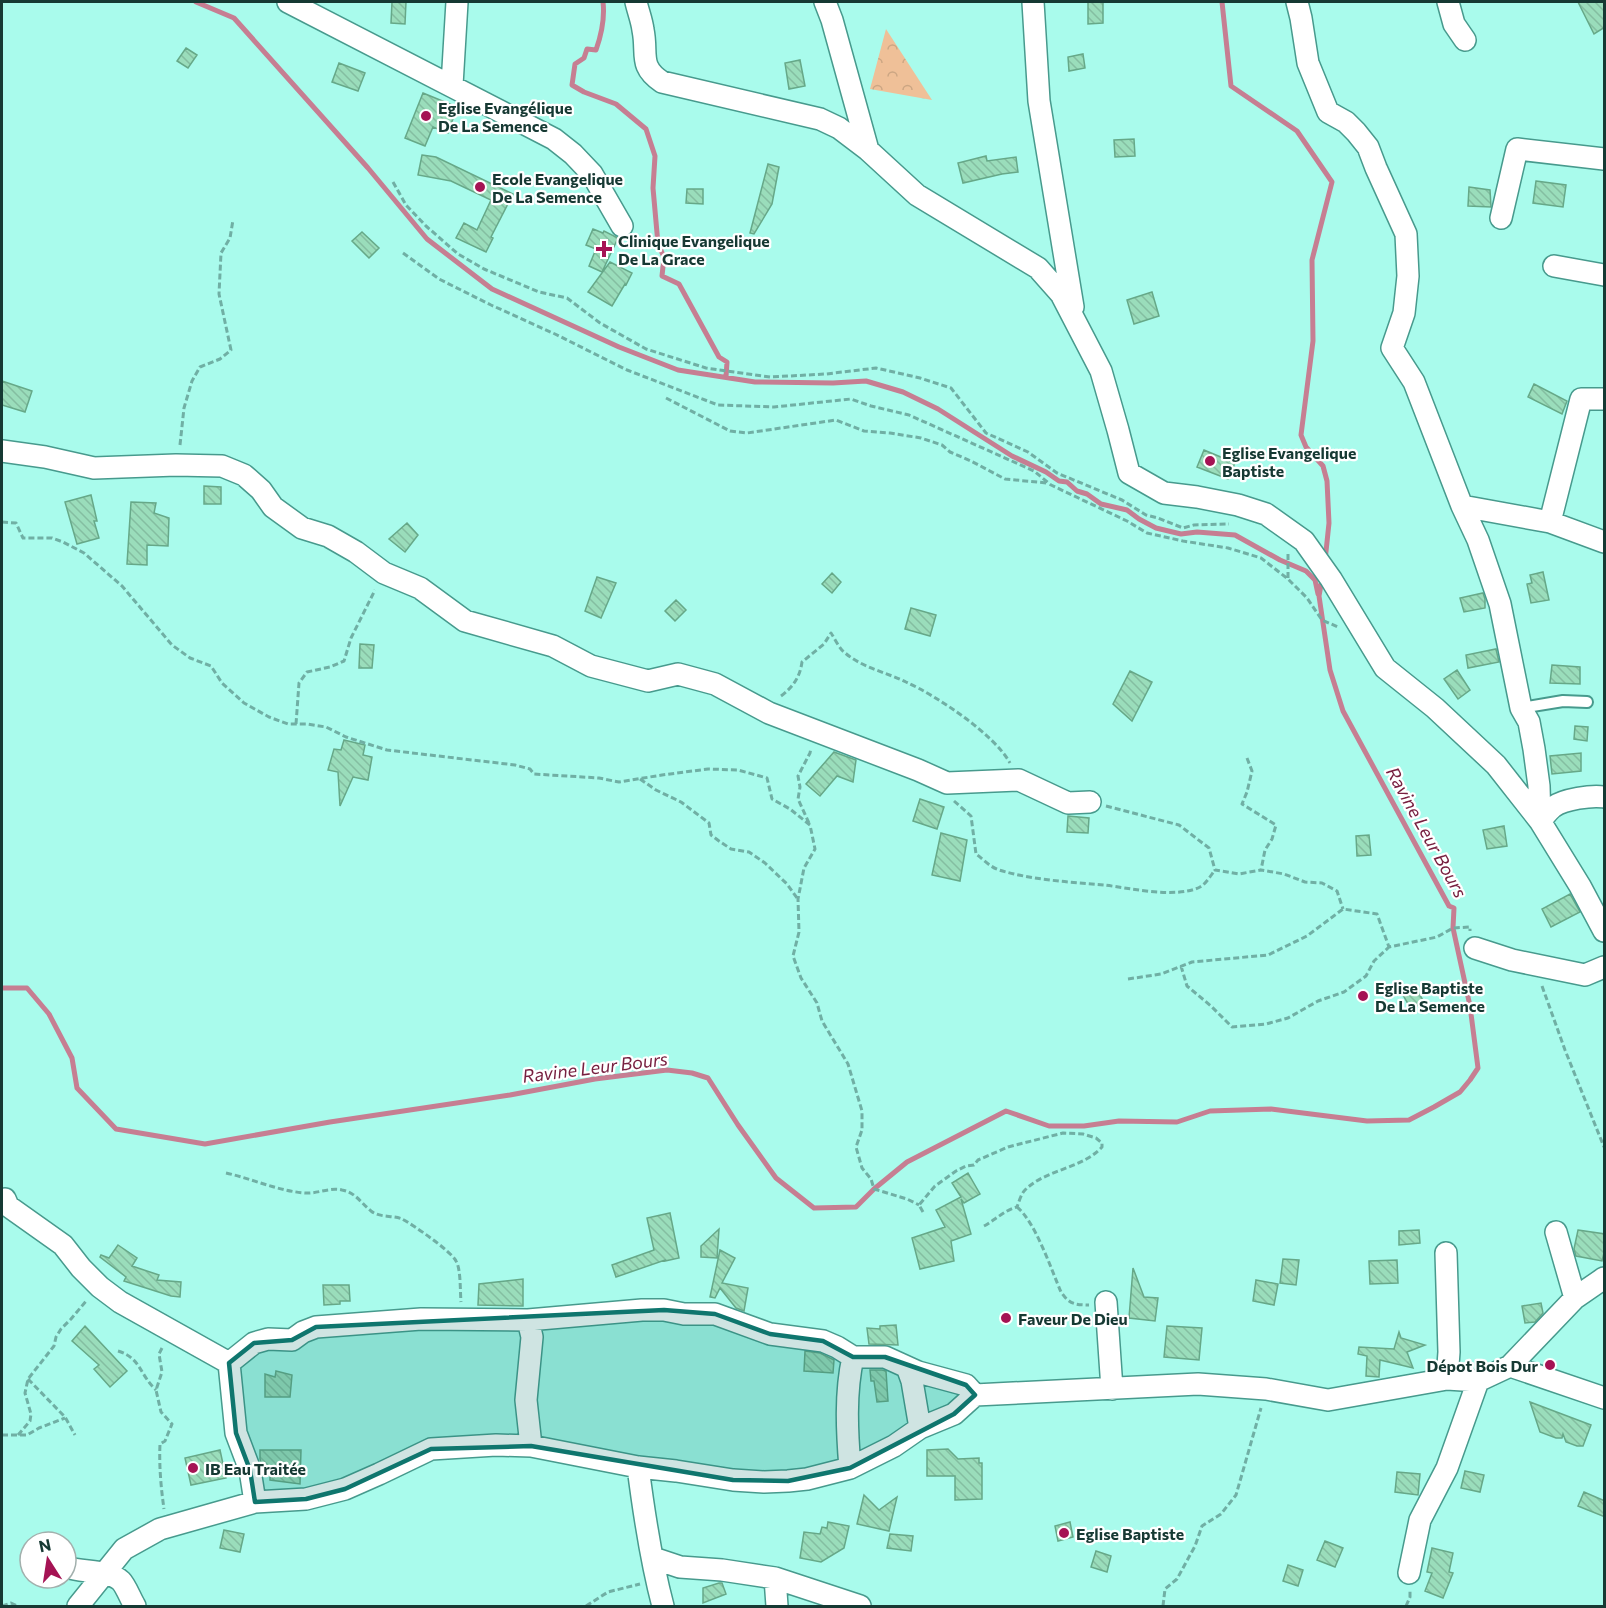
<svg xmlns="http://www.w3.org/2000/svg" width="1606" height="1608" viewBox="0 0 1606 1608" font-family="Commissioner,sans-serif">
<style>
.park{fill:url(#park-crowns)}
.lines{fill:none;stroke-linecap:round;stroke-linejoin:round}
.stream{stroke:#c67e92;stroke-width:5}
.building{fill:url(#building-back-hatch);stroke:#66a888;stroke-width:1.5}
.service-casing{stroke:#479a8d;stroke-width:14}
.minor-casing{stroke:#479a8d;stroke-width:24}
.path{stroke:#70afa4;stroke-width:3;stroke-dasharray:6 3;stroke-linecap:butt}
.service{stroke:#fff;stroke-width:10}
.minor{stroke:#fff;stroke-width:21}
.marked{fill:#0f766e;fill-opacity:0.2;stroke:#0f766e;stroke-width:4.5;stroke-linejoin:round}
.poi-dot{fill:#a51354;stroke:#fff;stroke-width:2}
.labels{text-anchor:middle;dominant-baseline:central;stroke-width:4.5;stroke-linejoin:round;paint-order:stroke}
.poi-label{font-size:16px;font-weight:bold;fill:#163933;stroke:#fff;text-anchor:start}
.water-label{font-size:18px;font-style:italic;fill:#772040;stroke:#fff}
</style>
<defs>
<pattern id="park-crowns" width="20" height="18" patternUnits="userSpaceOnUse" patternTransform="scale(1.5)"><rect width="20" height="18" fill="#efc098"/><path d="M2 6a3 3 0 1 1 6 0M12 15a3 3 0 1 1 6 0" fill="none" stroke="#cca683"/></pattern>
<pattern id="building-back-hatch" width="6" height="6" patternUnits="userSpaceOnUse" patternTransform="scale(1.5)"><rect width="6" height="6" fill="#9addbb"/><path d="M-1 5l2 2M0 0l6 6M5-1l2 2" fill="none" stroke="#84bea1"/></pattern>
</defs>
<rect width="100%" height="100%" fill="#a9fbec"/>
<path class="park" d="M886,29L932,100L870,89Z"/>
<g class="lines">
<path class="stream" d="M196,2L234,18L368,168L427,239L492,289L619,347L678,370L755,382L833,383L866,381L903,392L938,409L1012,456L1046,472L1059,481L1067,482L1077,491L1087,494L1101,504L1127,510L1139,519L1156,528L1181,534L1197,532L1235,535L1280,560L1306,571L1315,580L1318,594
M603,2C605,19 602,33 596,50L587,49L584,58L575,64L572,85L584,92L616,104L646,129L655,156L653,188L658,244L664,257L662,276L679,284L719,357L727,362L726,377
M1222,2L1231,86L1297,131L1332,182L1312,260L1313,341L1301,435L1306,447L1323,466L1327,481L1329,523L1325,561
M2,988H27L49,1014L72,1058L77,1088L116,1129L205,1144L330,1122L510,1095L595,1079L667,1070L692,1073L708,1078L738,1125L776,1178L814,1208L856,1207L874,1189L907,1162L1006,1111L1049,1126H1084L1119,1121L1177,1122L1210,1111L1271,1109L1367,1121L1409,1120L1434,1107L1460,1092L1470,1080L1478,1068L1470,1006L1453,928L1454,908L1449,906L1343,711L1330,670L1319,596L1322,579"/>
</g>
<path class="building" d="M392,2H406L405,24L391,23Z
M1088,2H1103V23L1088,24Z
M1578,2H1605V27L1594,34Z
M186,48L197,55L188,68L177,61Z
M1083,54L1085,68L1069,71L1068,57Z
M800,60L805,86L789,89L785,63Z
M339,63L365,73L358,91L332,82Z
M423,93L457,107L448,133L433,127L425,146L405,138Z
M1134,139L1135,156L1115,157L1114,140Z
M422,155L436,157L513,194L491,237L493,238L486,252L456,238L464,223L477,230L491,200L451,181L418,175Z
M986,156L987,161L1016,157L1018,172L1002,174L963,183L958,163Z
M768,164L779,167L772,204L754,234L750,233Z
M1536,181L1566,185L1563,207L1533,203Z
M1469,187L1490,190L1491,207L1468,206Z
M687,189H703V204L686,203Z
M593,229L603,233L604,231L618,238L602,272L589,266L596,249L586,245Z
M362,232L379,248L369,258L352,241Z
M610,262L632,273L626,285L625,284L612,306L588,292Z
M1152,292L1159,316L1134,324L1127,300Z
M2,381L32,391L25,412L2,405Z
M1534,384L1567,401L1562,414L1528,397Z
M1204,450L1235,463L1228,479L1197,467Z
M204,486L221,487V504H204Z
M91,495L97,521H94L99,538L77,544L65,502Z
M131,502L156,503L154,513L169,518L168,546L147,545V565L127,564Z
M407,523L418,535L405,552L389,539Z
M1543,572L1549,600L1531,603L1527,584L1532,583L1530,575Z
M832,573L841,582L832,593L822,584Z
M597,577L616,583L601,618L585,611Z
M1483,593L1485,599V608L1464,612L1460,598Z
M676,600L686,610L675,621L665,611Z
M911,608L936,615L930,636L905,629Z
M360,644L374,645L372,668H359Z
M1496,649L1499,662L1468,668L1466,655Z
M1552,665L1580,667V684L1550,683Z
M1457,670L1470,690L1458,699L1444,679Z
M1130,671L1152,682L1132,721L1113,704Z
M1575,726L1588,727L1587,741L1574,739Z
M344,740L365,745L363,755L372,757L368,780L353,777L340,806L338,772L328,770L334,749L341,750Z
M834,752L856,760L853,782L837,776L820,796L806,784Z
M1581,753V771L1552,774L1550,756Z
M920,799L944,807L937,829L913,821Z
M1068,816L1089,818L1088,833L1067,832Z
M1504,826L1507,846L1487,849L1483,830Z
M941,833L967,840L960,881L932,875Z
M1369,835L1371,855L1357,856L1356,836Z
M1570,894L1580,912L1551,927L1542,909Z
M1416,988L1424,1002L1411,1009L1403,995Z
M968,1173L980,1194L964,1203L961,1199L971,1234L951,1241L954,1261L920,1269L912,1238L945,1227L936,1210L961,1197L952,1183Z
M670,1213L679,1258L665,1261V1260L616,1277L612,1265L654,1250L647,1218Z
M719,1229L717,1258L701,1257V1246Z
M1419,1230L1420,1243L1399,1245V1231Z
M1578,1230L1605,1234V1249L1602,1261L1576,1256L1574,1249Z
M118,1245L137,1258L132,1266L159,1275L157,1280L181,1282L180,1297L171,1296L124,1281L126,1277L100,1257L101,1255L109,1258Z
M720,1250L735,1258L722,1283L748,1288L744,1311L736,1308L720,1288L715,1298L710,1297Z
M1283,1259L1299,1260L1296,1285L1280,1283Z
M1397,1260L1398,1283L1370,1284L1369,1261Z
M1133,1268L1144,1297L1158,1298L1155,1321L1129,1318Z
M523,1279V1306L478,1305L479,1284Z
M1256,1280L1278,1284L1274,1305L1253,1301Z
M323,1285H349L350,1301H340V1304L324,1305Z
M1541,1303L1543,1313L1535,1322L1525,1323L1522,1306Z
M896,1325L898,1345L869,1344L867,1328L880,1329V1326Z
M85,1326L127,1371L110,1387L94,1369L99,1365L72,1341Z
M1167,1326L1202,1328L1199,1360L1164,1357Z
M1399,1332L1401,1338L1425,1345L1407,1352L1413,1368L1380,1360L1379,1377L1366,1376L1367,1356L1358,1354L1359,1347L1394,1349Z
M805,1351L820,1353L834,1360L833,1373L804,1371Z
M870,1370H882L886,1371L888,1401L877,1402L874,1381H871Z
M276,1371L292,1375L290,1397H265V1374L275,1377Z
M1530,1402L1591,1425L1583,1446H1577L1566,1442L1563,1434L1562,1438H1556L1540,1432Z
M948,1449L958,1459L979,1458V1463H982V1499L955,1500V1476H927V1450Z
M220,1450L226,1478L191,1485L185,1458Z
M260,1450H301L300,1484L270,1480V1476L263,1470L260,1459Z
M1465,1471L1484,1475L1480,1492L1461,1488Z
M1397,1472L1420,1474L1418,1495L1395,1492Z
M1584,1492L1605,1501V1517L1578,1506Z
M864,1495L879,1510L897,1497L889,1531L857,1524Z
M828,1522L849,1526L844,1548L821,1562L800,1558L804,1532L820,1534L822,1527L827,1528Z
M1070,1522L1073,1537L1058,1541L1055,1526Z
M224,1530L244,1534L240,1552L220,1548Z
M890,1534L913,1536L911,1551L887,1548Z
M1325,1541L1343,1548L1335,1567L1317,1560Z
M1432,1548L1453,1553L1449,1572L1453,1573L1443,1598L1425,1591L1432,1573L1427,1572Z
M1096,1551L1111,1556L1107,1572L1091,1567Z
M1288,1565L1303,1570L1298,1586L1283,1581Z
M719,1583H722L726,1594L703,1603V1588Z"/>
<g class="lines">
<defs>
<path id="service" d="M1521,708L1563,701L1587,702"/>
<path id="minor" d="M288,2L554,139L573,154L592,174L622,226
M636,2C638,11 642,21 643,30C648,54 638,66 662,82L820,119L839,128L868,150L917,195L1038,268L1061,294L1101,371L1118,430L1129,473L1164,493L1197,497L1238,505L1266,514L1304,541L1331,579L1385,668L1435,708L1496,765L1540,821L1580,886L1604,931
M825,2L832,20L868,150
M1033,2L1039,101L1073,307
M1297,2L1301,18L1308,63L1328,112L1346,122L1356,132L1368,147L1376,168L1406,234L1408,276L1404,313L1392,348L1414,382L1462,506L1550,522L1604,542
M1448,2L1454,24L1465,40
M452,85L457,2
M1501,218L1517,149L1604,159
M1554,266L1604,275
M2,451L45,457L94,468L176,465L222,466L244,475L261,490L273,507L302,528L328,536L356,552L384,573L420,588L465,621L553,646L591,666L648,681L678,674L715,684L769,713L918,770L947,783L1019,780L1068,803L1090,802
M1462,506L1478,540L1500,604L1521,708L1529,722L1534,749L1539,786L1540,821
M1550,522L1581,399H1604
M1540,821C1544,817 1548,811 1553,807C1564,799 1592,795 1604,797
M1475,948L1512,960L1585,975L1604,967
M5,1199L8,1206L63,1245L81,1268L100,1287L120,1302L229,1363
M1556,1232L1575,1298
M1446,1253L1449,1352L1447,1379
M1106,1302L1112,1389
M528,1320L532,1337L526,1400L531,1446
M229,1363L254,1343L268,1339L292,1340L303,1332L316,1327L421,1319L528,1320L642,1310H664L684,1314H715L770,1334L823,1341L837,1347L853,1357H885L918,1372L966,1385L975,1395
M229,1363L236,1433L250,1470L255,1502
M1510,1366L1604,1398
M907,1367L912,1381L920,1428
M638,1467C644,1514 651,1561 663,1606
M850,1468C847,1432 845,1393 853,1357
M653,1558L680,1567L722,1570L775,1578L860,1606
M66,1567C82,1573 108,1569 121,1581C126,1586 131,1600 135,1606
M1409,1573L1420,1520L1447,1468L1478,1381
M775,1578L777,1606
M78,1606L124,1549L160,1529L255,1502L306,1499L345,1489L379,1474L431,1449L496,1445L531,1446L638,1467L676,1471L733,1480L764,1482L788,1481L807,1479L850,1468L894,1446L920,1428L954,1414L975,1395L1198,1384L1266,1389L1328,1400L1447,1379L1478,1381L1510,1366L1575,1298L1604,1278"/>
</defs>
<use href="#service" class="service-casing"/>
<use href="#minor" class="minor-casing"/>
<path class="path" d="M393,182L406,205L426,226L458,254L484,269L539,292L567,298L600,323L646,349L706,368L770,377L826,374L876,368L920,378L951,388L986,433L1028,452L1057,473L1122,500L1146,515L1158,518L1183,528L1194,525L1229,524
M403,253L439,279L491,305L555,334L627,370L718,405L774,407L851,399L871,406L909,415L1034,471L1051,485L1127,521L1147,533L1183,541L1228,548L1261,558L1288,579L1307,598L1322,620L1338,627
M666,398L730,431L747,433L836,420L864,431L890,433L921,438L942,445L950,452L971,461L1005,479L1047,483
M180,445L184,408L192,381L200,367L220,359L231,350L219,294L221,253L230,238L233,220
M2,522L16,523L23,538H52L63,542L84,553L122,586L172,645L190,658L211,666L222,683L244,703L269,717L288,724H307L326,727L346,737L387,750L515,765L530,769L534,774L599,778L619,782L662,775L708,769L738,770L767,778L772,799L790,809L810,825L815,849L804,868L798,899L799,932L793,956L801,978L817,1003L822,1021L848,1064L862,1111V1130L856,1147L862,1168L871,1179L874,1189L907,1199L919,1205
M1288,554V579
M781,696C793,687 800,677 802,662L824,644L831,633C835,639 839,648 844,652C862,668 886,672 906,682C937,696 994,734 1010,763
M296,724L299,683L307,672L330,667L344,661L351,638L375,590
M1247,758L1252,771L1247,792L1242,804L1276,825L1272,839L1265,850L1261,870
M640,779L656,790L681,802L709,823L711,835L719,841L731,849L749,852L765,863L787,884L797,898
M954,801L971,816L976,854C983,859 990,867 999,870C1032,880 1069,882 1104,885C1130,888 1176,899 1200,887C1206,884 1211,875 1215,870
M1106,806L1179,825L1209,848L1215,870L1239,874L1261,870L1284,874L1305,882L1322,883L1337,891L1343,909
M809,823L798,799L800,787L798,776L810,753L811,748
M1181,966L1187,986L1211,1006L1232,1027L1266,1024L1288,1018L1318,1001L1344,992L1366,976L1374,961L1389,947
M1128,979L1161,974L1192,962L1268,955L1307,936L1343,909L1377,914L1389,947L1437,937L1453,928L1470,927V931
M1542,986L1565,1050L1604,1147
M226,1173C253,1179 278,1191 305,1193C317,1194 330,1187 342,1190C355,1192 361,1203 371,1211C380,1218 392,1215 402,1219C412,1224 451,1251 456,1261C461,1269 460,1291 461,1302
M1017,1207C1036,1223 1051,1269 1061,1292C1069,1304 1075,1305 1089,1305
M923,1212L919,1205L935,1186L956,1171L966,1166L974,1165L978,1160L1008,1147L1063,1133L1083,1134L1096,1138L1102,1143V1147C1082,1169 1046,1169 1025,1190C1021,1194 1019,1202 1017,1207
M984,1226C995,1220 1005,1210 1017,1207
M162,1348L159,1354L162,1372L156,1390L161,1412L172,1424L165,1441L160,1444C159,1466 161,1488 164,1509
M118,1351C141,1358 139,1374 156,1390
M28,1379L65,1417L75,1435
M2,1435H27L39,1428L65,1418
M18,1435L30,1421L31,1414L25,1393L28,1379L54,1346L56,1337L61,1329L71,1319L87,1300
M2,1606L11,1603L17,1606
M586,1606L608,1592L640,1584
M1163,1606L1165,1589L1177,1579L1195,1546L1202,1526L1221,1514L1236,1495L1261,1408
M1406,1606L1410,1597V1591"/>
<use href="#service" class="service"/>
<use href="#minor" class="minor"/>
</g>
<path class="marked" d="M664,1310L715,1314L770,1334L823,1341L853,1357H885L966,1385L975,1395L954,1414L850,1468L788,1481L733,1480L531,1446L431,1449L345,1489L306,1499L255,1502L250,1470L236,1433L229,1363L254,1343L292,1340L316,1327Z"/>
<g class="poi-dot">
<circle cx="426" cy="116" r="6"/>
<circle cx="480" cy="187" r="6"/>
<path d="M601 240h6v6h6v6h-6v6h-6v-6h-6v-6h6z"/>
<circle cx="1210" cy="461" r="6"/>
<circle cx="1363" cy="996" r="6"/>
<circle cx="1006" cy="1318" r="6"/>
<circle cx="1550" cy="1365" r="6"/>
<circle cx="193" cy="1468" r="6"/>
<circle cx="1064" cy="1533" r="6"/>
</g>
<g class="labels">
<g class="poi-label">
<text x="438" y="107">Eglise Evangélique<tspan x="438" dy="18">De La Semence</tspan></text>
<text x="492" y="178">Ecole Evangelique<tspan x="492" dy="18">De La Semence</tspan></text>
<text x="618" y="240">Clinique Evangelique<tspan x="618" dy="18">De La Grace</tspan></text>
<text x="1222" y="452">Eglise Evangelique<tspan x="1222" dy="18">Baptiste</tspan></text>
<text x="1375" y="987">Eglise Baptiste<tspan x="1375" dy="18">De La Semence</tspan></text>
<text x="1018" y="1318">Faveur De Dieu</text>
<text x="1538" y="1365" text-anchor="end">Dépot Bois Dur</text>
<text x="205" y="1468">IB Eau Traitée</text>
<text x="1076" y="1533">Eglise Baptiste</text>
</g>
<g class="water-label">
<text transform="translate(1427 832) rotate(61)">Ravine Leur Bours</text>
<text transform="translate(595 1067) rotate(-7)">Ravine Leur Bours</text>
</g>
</g>
<rect width="1606" height="1608" fill="none" stroke="#163933" stroke-width="6"/>
<g transform="translate(48 1560) rotate(348)"><circle r="28" fill="#ffffff" stroke="#a2b0ad" stroke-width="1.5"/>
<path d="M0-4.5L10 22L0 15L-10 22Z" fill="#a51354"/>
<text y="-9" font-size="16" font-weight="bold" text-anchor="middle" fill="#163933">N</text>
</g>
</svg>
